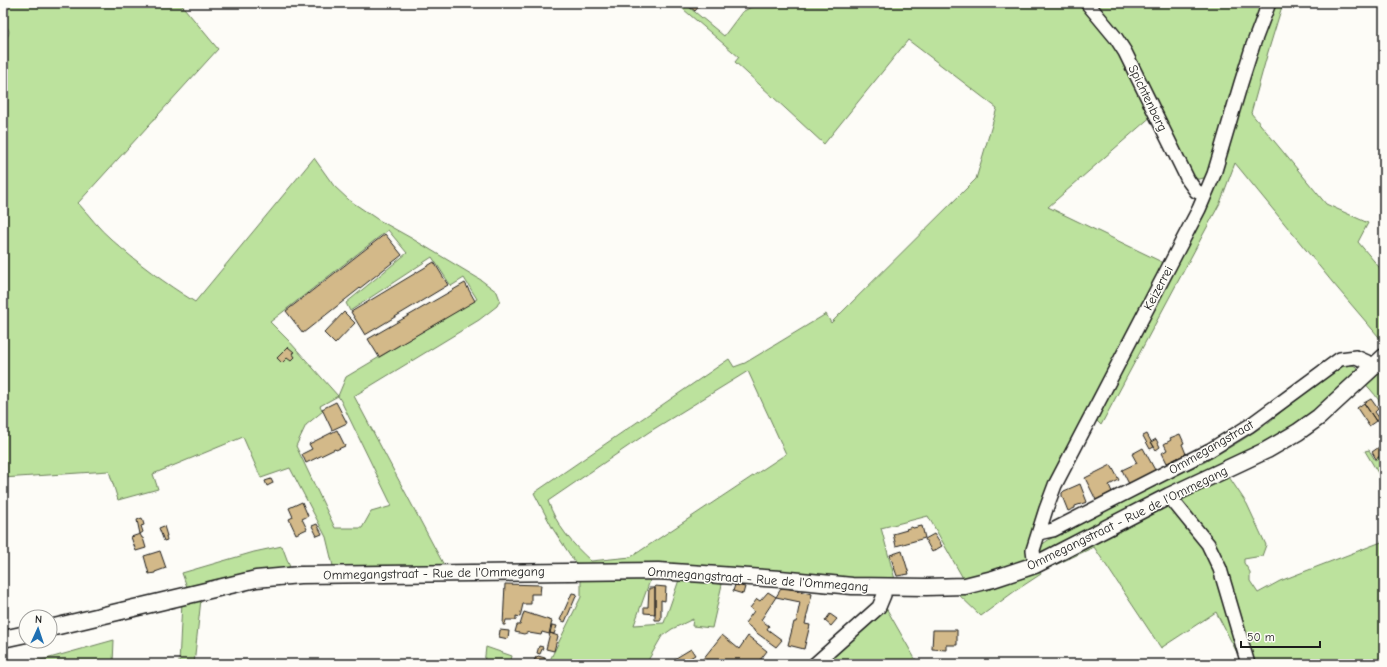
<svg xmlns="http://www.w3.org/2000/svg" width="1387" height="667" viewBox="0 0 1387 667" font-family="'Comic Neue',sans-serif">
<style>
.green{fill:#bce29d;stroke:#6c7f5c;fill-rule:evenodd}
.building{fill:#d3b989;stroke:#1c1c1c}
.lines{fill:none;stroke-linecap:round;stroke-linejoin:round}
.minor-casing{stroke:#1c1c1c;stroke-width:16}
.major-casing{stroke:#1c1c1c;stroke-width:19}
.minor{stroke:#fdfcf7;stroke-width:13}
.major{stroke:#fdfcf7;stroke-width:16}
.labels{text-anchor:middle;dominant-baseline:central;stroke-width:3;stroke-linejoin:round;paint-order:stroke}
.street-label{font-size:13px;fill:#1c1c1c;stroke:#fdfcf7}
</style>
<rect width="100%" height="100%" fill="#fdfcf7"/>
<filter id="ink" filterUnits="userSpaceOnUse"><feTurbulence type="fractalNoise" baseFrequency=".025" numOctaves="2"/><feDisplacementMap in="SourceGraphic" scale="8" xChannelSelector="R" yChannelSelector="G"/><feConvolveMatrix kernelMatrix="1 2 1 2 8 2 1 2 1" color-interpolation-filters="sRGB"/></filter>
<g filter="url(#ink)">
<path class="green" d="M3,3H180L218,49L78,203C89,215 99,229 111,239C137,263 165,283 195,302L314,158L334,186L349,200L377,219L411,238L481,280L497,292L500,300L497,306L479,320L354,396L446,569L334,570L326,537L290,468L261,478L243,437L153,474L158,489L118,500L109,471L3,478V39L5,40C10,34 11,28 3,25ZM388,230L407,253L346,303L350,311L432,257L451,286L464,278L477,299L346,377L338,396L289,341L270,322ZM338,396L341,401L392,506L371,512L362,528H335L296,446L306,425L323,411L320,406Z
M676,3H684L724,36L742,12L759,3H1083L1112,38L1154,114L1048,207L1166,264L1046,498L1026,559L1023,564L964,580L928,516L881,528L896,583L578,567L553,529L534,493L729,359L734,367L745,363L826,314L831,323L976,179L997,108L908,40L824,144L735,62L739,57ZM748,371L786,454L631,557L591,561C573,545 556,525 548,501L649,432Z
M1093,3H1267L1207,177L1200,179H1194Z
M1272,3H1283L1268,52L1251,113L1326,204L1368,223L1358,242L1384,273V343L1333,283L1235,163L1220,203L1101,425L1093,417L1207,199Z
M1345,364L1353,365L1358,368L1357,374L1322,409L1292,429L1045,554L1040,553L1039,548L1044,543L1059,533L1154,485L1205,462L1242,440L1269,422L1306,391L1339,367Z
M1384,364V428C1383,420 1383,407 1378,399C1374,393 1368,387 1363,381Z
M1369,450L1375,460L1384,454V483L1365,451Z
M1227,474L1247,504L1266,545L1262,556L1244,559V563L1250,572V581L1258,593L1280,581L1384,541V664H1254L1206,546L1243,664L1216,612L1161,648L1094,547L1040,572L1041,574L1015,591L981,616L956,592L1168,504L1187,509L1178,496Z
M282,546L291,570C254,570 222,578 187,587L182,573L254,552Z
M652,575L634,625L664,623L680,577L723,580L712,628L692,626L693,619L672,629L662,636L646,664H548L581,597V577Z
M201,599L194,664H179L182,601Z
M885,606L918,664H820Z
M114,640L113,664H9L46,659Z
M486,647L512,656L510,664H484Z"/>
<path class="building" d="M685,3H702L695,11Z
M385,234L402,255L303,333L286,311Z
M434,262L448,285L365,335L351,312Z
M465,283L475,301L379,357L368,339Z
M344,312L355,323L335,344L324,333Z
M288,347L294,352L292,353L295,357L291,361L287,358L282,363L277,358Z
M1371,399L1378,409L1375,412L1380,419L1376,421L1364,403Z
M336,402L347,423L332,430L322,409Z
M1364,403L1376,421L1369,426L1357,408Z
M337,430L345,446L336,450L335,449L306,463L302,454L312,449L309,444Z
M1147,434L1154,447L1150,449L1143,436Z
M1180,434L1184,443L1182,444L1186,454L1167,463L1162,453L1167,450L1164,444L1171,440L1170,438Z
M1156,439L1160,447L1156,450L1151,442Z
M1382,445L1384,448V453L1376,459L1372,452Z
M1143,448L1155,470L1129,484L1122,470L1137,463L1132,454Z
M1111,465L1119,480L1109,485L1112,492L1096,500L1085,478Z
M271,479L273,483L267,486L265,481Z
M1080,484L1087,502L1075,506V508L1068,511L1062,496V493L1064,491Z
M302,502L308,516L302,519L307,529L296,534L289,519L293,517L289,508Z
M142,518L144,525L141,526L143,532L140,534L137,520Z
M317,524L322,534L317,536L312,526Z
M164,526L167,536H166L167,540L164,541L159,528Z
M922,526L925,538L896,546L893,534L907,530L906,529L912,527L913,528Z
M140,534L142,538H143L146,548L136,551L131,537Z
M934,534L942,546L932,552L925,539Z
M160,551L166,568L155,572V573L149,574L144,556Z
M902,551L909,574L897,576L890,555Z
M505,584L541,585L540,594H531V604H523L520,617L516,616V620H506L505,625H503Z
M735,585L745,587L743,594L733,591Z
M655,586L666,587L665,601L661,600V620H655Z
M782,587L812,594L805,624L810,625L804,649L788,645L794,622H796L800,602L776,597Z
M649,588H655V614L644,613V607H648Z
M768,592L776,597L761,620L769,626L767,629L782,640L776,647L754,631V630L745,623L754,611L750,608L757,599L760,601Z
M572,593L577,594L565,622L560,620Z
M524,612L552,621L549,634L542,632L541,635L529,633V632L524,634L515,632L517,625H520Z
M830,614L837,619L831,626L825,621Z
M552,625L557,626L554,634L550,633Z
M500,630L509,631L508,639L499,637Z
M933,630H957V645H946V650L932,649Z
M550,633L558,636L554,651L546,649Z
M722,635L739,649L748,636L767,651L757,664H699Z
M539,646L543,647L540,654L537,653Z
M691,649L695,655L680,664L676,658Z
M538,656L545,658L544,664L534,661L536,657H537Z
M232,660L250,661V664H232Z"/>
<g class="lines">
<defs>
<path id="minor" d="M1087,3L1116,38L1125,52L1188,180L1196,191L1204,195
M1169,496L1208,544L1220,569L1248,664
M1039,533L1053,530L1210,450L1249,426L1340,359L1356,357L1374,365
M1035,565L1033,550L1046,509L1055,485L1199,209L1214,174L1241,83L1253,45L1269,3
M815,664L879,607L884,595V587"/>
<path id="major" d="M50,628L256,579L300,575L658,571L780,579L852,586L926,587L965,586L993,579L1035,565L1169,496L1267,450L1298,432L1319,417L1384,357
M3,639L26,634"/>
</defs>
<use href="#minor" class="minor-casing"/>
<use href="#major" class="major-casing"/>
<use href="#minor" class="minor"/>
<use href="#major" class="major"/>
</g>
</g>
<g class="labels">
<g class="street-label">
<text transform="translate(1148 98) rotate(64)">Spichtenberg</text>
<text transform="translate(1158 288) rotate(-62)">Keizerrei</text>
<text transform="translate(1211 447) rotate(-30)">Ommegangstraat</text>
<text transform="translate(1127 518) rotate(-26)">Ommegangstraat - Rue de l'Ommegang</text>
<text transform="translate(434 573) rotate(-1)">Ommegangstraat - Rue de l'Ommegang</text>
<text transform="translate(758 579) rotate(4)">Ommegangstraat - Rue de l'Ommegang</text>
</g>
</g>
<rect width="1387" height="667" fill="none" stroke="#fdfcf7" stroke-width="16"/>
<rect x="8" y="8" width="1371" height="651" fill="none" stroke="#1c1c1c" stroke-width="1.5" filter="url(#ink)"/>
<g transform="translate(38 629) rotate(3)"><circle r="19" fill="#fdfcf7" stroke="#a3a29f"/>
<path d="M0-3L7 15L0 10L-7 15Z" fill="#1f6fb2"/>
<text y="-6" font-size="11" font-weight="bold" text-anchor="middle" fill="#1c1c1c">N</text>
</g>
<path d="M1241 641v6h79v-6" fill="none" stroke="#1c1c1c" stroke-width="2"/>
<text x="1247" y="641" font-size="12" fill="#1c1c1c" stroke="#fdfcf7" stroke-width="3" paint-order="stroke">50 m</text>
</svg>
